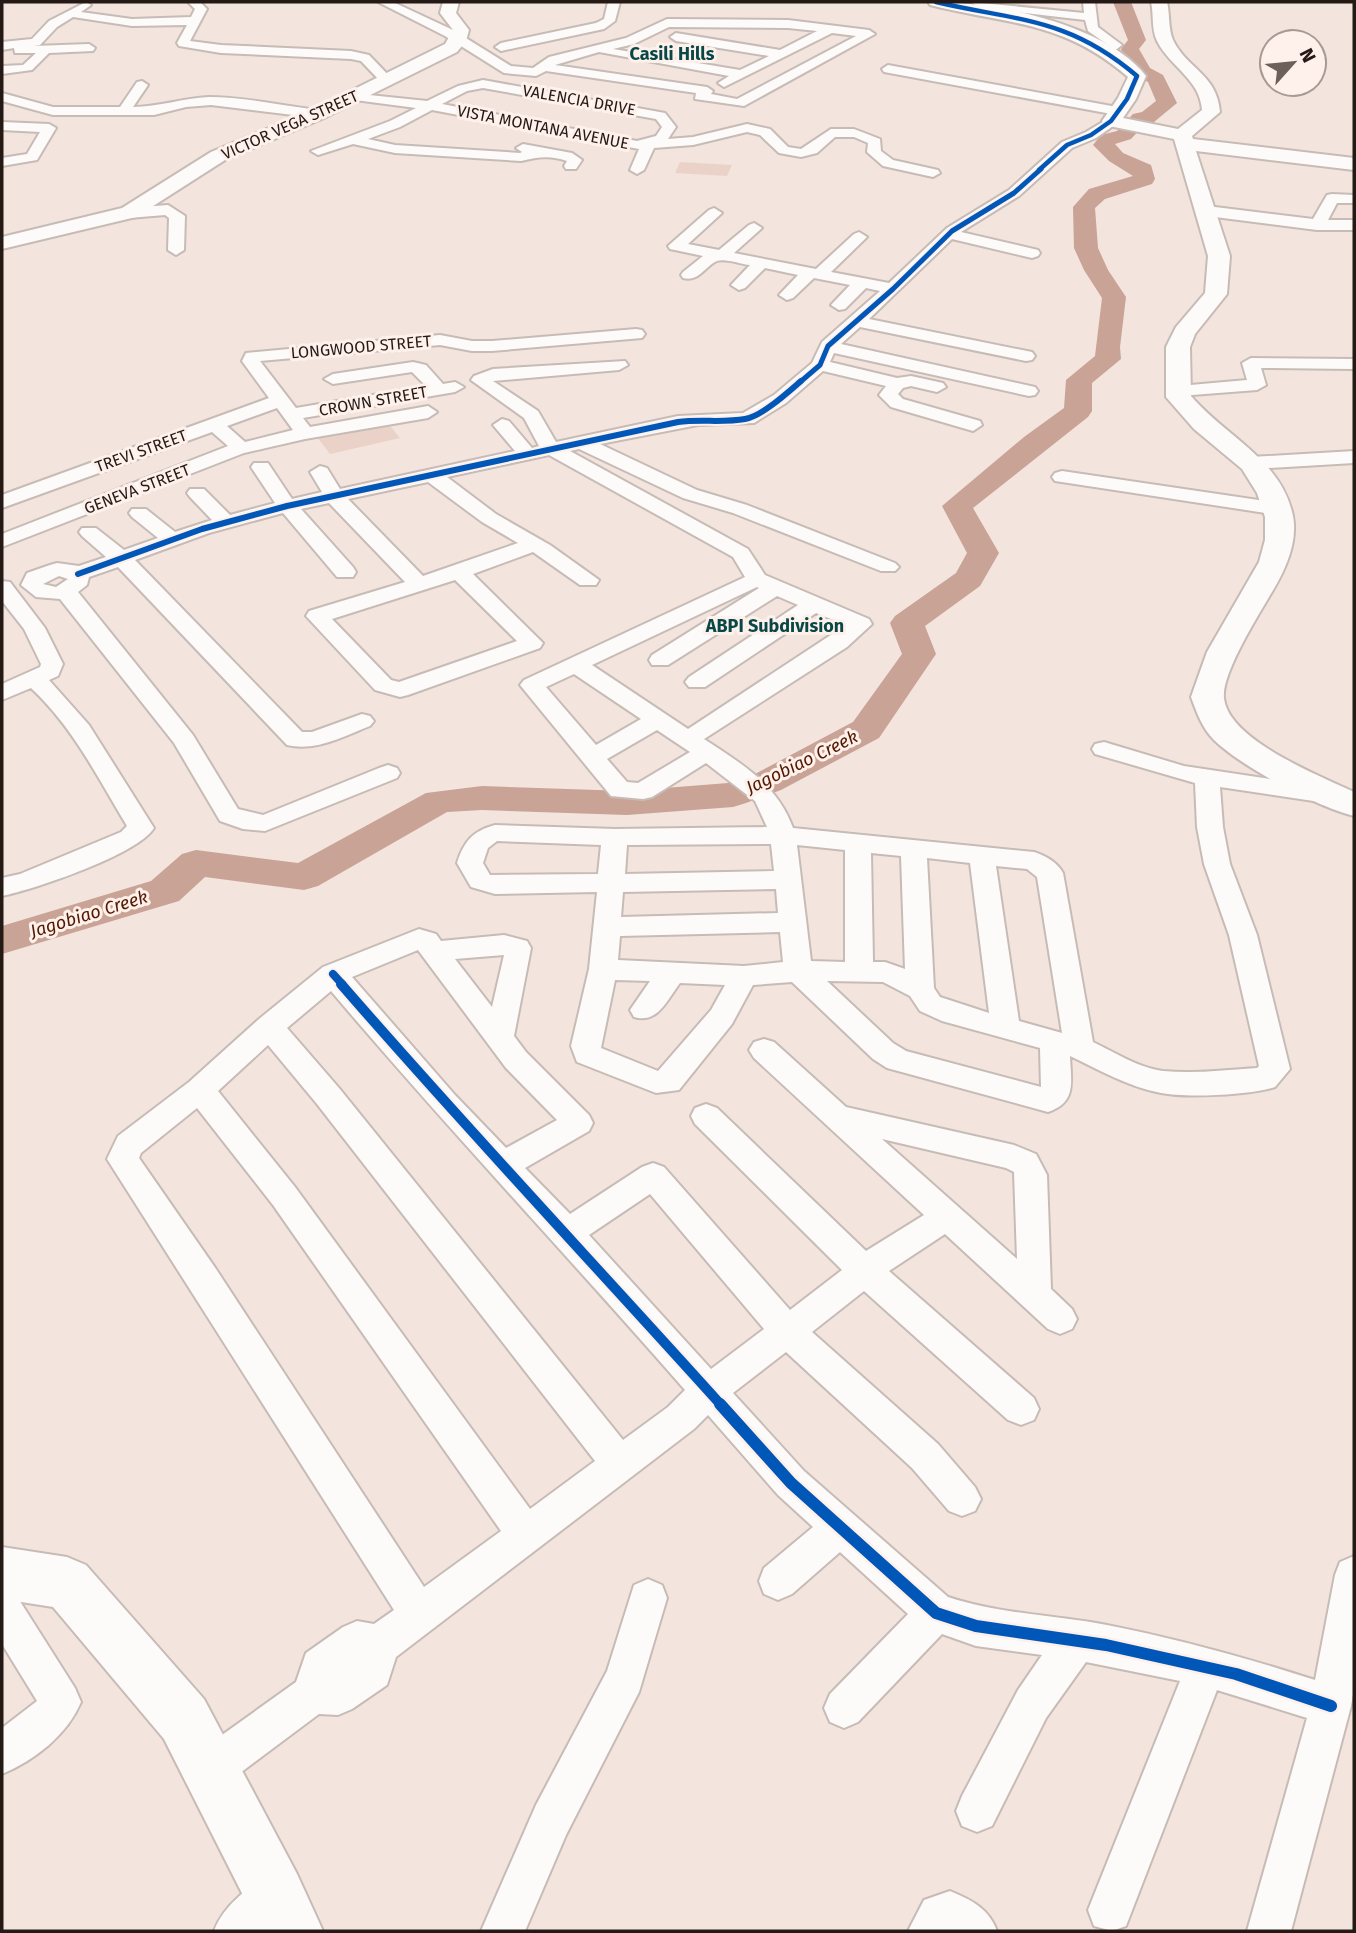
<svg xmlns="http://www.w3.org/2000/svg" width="1356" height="1933" viewBox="0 0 1356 1933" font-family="'Fira Sans',sans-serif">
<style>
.green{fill:#ead2c9}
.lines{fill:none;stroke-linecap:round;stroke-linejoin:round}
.river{fill:#c9a395;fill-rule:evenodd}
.street-casing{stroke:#c7bbb6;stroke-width:4}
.secondary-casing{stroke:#c7bbb6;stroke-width:4}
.street{fill:#fdfbfa;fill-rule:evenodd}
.secondary{fill:#fdfbfa;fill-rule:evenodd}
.cycleway-far5-casing{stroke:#fef0eb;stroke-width:6}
.cycleway-far4-casing{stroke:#fef0eb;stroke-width:8}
.cycleway-far3-casing{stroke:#fef0eb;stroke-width:10}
.cycleway-far2-casing{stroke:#fef0eb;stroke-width:12}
.cycleway-far1-casing{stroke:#fef0eb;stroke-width:14}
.cycleway-casing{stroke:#fef0eb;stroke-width:17}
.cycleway-far5{stroke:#0057b8;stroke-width:4.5}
.cycleway-far4{stroke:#0057b8;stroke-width:5}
.cycleway-far3{stroke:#0057b8;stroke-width:6}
.cycleway-far2{stroke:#0057b8;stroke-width:8}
.cycleway-far1{stroke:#0057b8;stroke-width:10}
.cycleway{stroke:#0057b8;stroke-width:12}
.labels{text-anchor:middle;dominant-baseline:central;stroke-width:6;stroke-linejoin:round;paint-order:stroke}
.far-street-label{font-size:16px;fill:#251915;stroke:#fef0eb}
.far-neighbourhood-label{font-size:18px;font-weight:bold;fill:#074846;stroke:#fef0eb}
.far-water-label{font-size:18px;font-style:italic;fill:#541900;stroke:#fef0eb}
</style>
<rect width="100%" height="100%" fill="#f3e4de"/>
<path class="green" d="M680,162L732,165L727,176L675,173Z
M386,421L400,438L330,454L317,437Z"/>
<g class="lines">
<path class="river" d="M1113,2H1131L1146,40L1139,49L1150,68L1163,75L1177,103L1154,122L1145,124L1131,139L1115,144L1123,153L1151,165L1155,179L1152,184L1105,199L1095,208L1098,248L1108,270L1126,297L1120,347L1121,359L1092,383V411L1088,417L973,508L999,553L980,586L925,626L936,654L879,738L781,790L746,803L733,807L627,815L482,810L447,812L318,886L304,890L205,877L179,901L2,954V926L151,881L182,854L196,850L298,863L426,793L482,786L627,791L728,783L755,774L853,722L902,654L890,623L895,616L956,573L967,553L942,506L1024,437L1064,408L1066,380L1095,356L1102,298L1084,270L1074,248L1073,207L1089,189L1133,176L1109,161L1093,145L1101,135L1117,131L1133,114L1142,112L1156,101L1148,82L1136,76L1121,49L1128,40Z"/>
<defs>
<path id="street" d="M86,2L91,5L81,12L132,19L191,17L195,9L188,2H200L207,9L190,41L221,45L351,51L369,55L393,80L392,83H382L361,61L351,59L221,53L179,46L177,43L187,25L132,26L73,17L57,27L40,45L34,46L89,44L95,48L93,51L49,53L32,70L2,74V66L23,65L36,53H15L14,48L2,50V42L32,39L49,21Z
M378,2H393L453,30L511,66L533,68L549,57L626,38L667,19L788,20L869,30L875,34L744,106L695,99L696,93L546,71L536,76L504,73L445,36ZM669,27L788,28L817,31L780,50L676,33L670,37L676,41L769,56L740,70L613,49L634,44ZM832,33L856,36L737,99L711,94L713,91L707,87L555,65L599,52L729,76L718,83L724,87Z
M608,2H620L615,21L604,29L501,51L495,47L501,43L596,23L604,19Z
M971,2L1084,13L1083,2H1095L1098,27L1122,45L1109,55H1101V49L1108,45L1088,31L1085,20L980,8Z
M888,65L1117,107L1124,111L1117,115L884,72L882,69Z
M483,80L665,113L676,127L668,139L693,137L747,124L770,129L788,147L801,149L831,129H854L880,139L881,151L893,160L938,170L940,173L933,177L883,166L867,152L868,143L854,137H835L817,153L801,157L779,153L760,135L747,132L693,145L654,148L644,170L637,174L630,170L639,149L432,110L400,127L368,139L395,145L520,153L522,152L516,148L523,144L572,153L582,160L576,169H566L564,166L567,161C550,155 538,157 521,161L395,153L353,144L318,155L311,151L390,121L416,108L355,100L350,99V93L427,101L458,86ZM483,88L656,119L662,127L656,136L637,141L442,104L467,91Z
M142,81L148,85L133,107C159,107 183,98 209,97C245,97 283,106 318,110L325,114L318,118L211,105L186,107L154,115H53L2,101V93L53,107H120L137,82Z
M1111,117L1116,118V124L1096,138L1072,148L1019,196L961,232L1038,250L1040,253L1038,256L1032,258L952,239L869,319L1032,352L1035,356L1032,360L1026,361L860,327L841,344L1035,387L1038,391L1035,395L1029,396L834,353L830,362L897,378L911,376L943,383L946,387L937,392L911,386L903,388L898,394L903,399L980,421L982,425L973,431L891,407L879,395L886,386L823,371L786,403L754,423L698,425L600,444L697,490L747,505L895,563L899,567L895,571H881L733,513L683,498L579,449L570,451L748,549L765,575L869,619L872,624L847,647L704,739C742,764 777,784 793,828L1034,852C1046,856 1057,862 1063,873L1093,1042C1114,1052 1139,1068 1163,1071C1194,1074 1226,1070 1257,1068L1259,1066L1229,935L1204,864L1197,827L1195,783L1095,754L1092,749L1095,744L1104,742L1184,766L1336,789L1340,795L1336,801L1327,803L1220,787L1223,827L1230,864L1257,935L1290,1069L1275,1087C1250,1095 1186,1098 1161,1093C1129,1087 1099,1070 1070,1056C1071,1082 1077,1102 1048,1112L887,1068L873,1059L792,982L753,985L732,1024L679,1090L656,1093L577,1062L571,1046L589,969L597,892L495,894L471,887L457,863C464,841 473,831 495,825L615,829L767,827L755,801L706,763L652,797L643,799L611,796L520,685L524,680L745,577L733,557L549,455L447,477L496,514L550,545L599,580L596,585H580L533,552L473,574L543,643L540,648L408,695L400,697L375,690L306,616L309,611L405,582L329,503L301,509L353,567L356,572L353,577H337L283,513L209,533L135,560L302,732H312L362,714L370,716L374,721L370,726C344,736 316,752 287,745L118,567L89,577L87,585L78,592L193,735L238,809L263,815L379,768L388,765L397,768L400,773L397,778L265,831L243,829L220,821L174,743L60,599L36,597L21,585L27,573L50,565L57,563L79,566L106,557L82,536L79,532L82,528H96L124,550L158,538L132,517L129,513L132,509H146L175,532L212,520L190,497L187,493L190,489H204L230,515L275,503L251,467L254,463H268L292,499L322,492L310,472L320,466L327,468L340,489L515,451L493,425L502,419L509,421L532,448L539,446L524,418L471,380L474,376L493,369L625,361L628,365L619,370L493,381L538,411L556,442L678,416L743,413L774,395L812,363L822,342L880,291L866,288L845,309L839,310L831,305L850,285L814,278L793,298L787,300L779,295L798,275L765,268L745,288L739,290L731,285L750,265C740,264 725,258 717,261C704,267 699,282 683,278L681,275L683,272L703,256L670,249L668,246L709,210L714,208L722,213L688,244L719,250L749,225L754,223L762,228L734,253L816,269L854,234L859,232L867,237L831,272L889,283L947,228L1009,190L1062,142L1086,132ZM428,482L482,522L518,543L423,576L348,499ZM59,576L68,579L56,587L43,584ZM455,580L517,641L399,682L391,680L332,619ZM757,587L759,588L652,655L649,660L652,665H668L777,596L798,605L689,677L685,682L689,687H705L816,613L846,625L688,729L592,665ZM574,674L641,719L596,745L546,687ZM657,730L690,752L638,783L627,782L607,759ZM497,841L601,845L598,874L490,875L483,863L488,848ZM771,844L774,871L625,874L627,845ZM797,845L845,850V962L811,961ZM871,853L901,856L905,969L885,962H873ZM927,858L970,863L989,1013L940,997L934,988ZM996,866L1027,869L1037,877L1062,1033L1019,1021ZM776,889L778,913L621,917L623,892ZM780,932L783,962L744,966L618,960L620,936ZM615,980L650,981L630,1010L634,1017C658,1024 667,1000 680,983L725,985L711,1010L658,1071L601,1048ZM827,981L883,982L910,996L920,1011L942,1021L1040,1048L1041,1087L906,1051L893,1043Z
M2,122L49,124L56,128L37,160L2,166V158L27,154L40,132L2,130Z
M1332,194L1354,195V203H1337L1328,220H1354V230H1317L1207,216L1199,211L1207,206L1313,219L1327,195Z
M168,205L185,216L184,250L176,255L168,250L169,218L165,215L129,218L121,213L129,208Z
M636,329L642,330L645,334L642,338L492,351H472L440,345L260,361L296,408L426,386L412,372L333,384L324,379L333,374L413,362L426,365L443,384L455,382L464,387L455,392L303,418L310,427L428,406L437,412L428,418L305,439L244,453L2,547V534L228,446L212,432L2,508V495L269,398L242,361L246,353L440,335L472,341H492ZM277,408L293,430L245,442L227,426Z
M1251,358L1354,359V369L1261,368L1266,385L1257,390L1179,396L1170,391L1179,386L1247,380L1242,363Z
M1354,451V463L1251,469L1241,463L1251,457Z
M1062,471L1279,503L1286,505L1289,509L1286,513L1279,515L1055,481L1052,477L1055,473Z
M2,581L10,582L45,628L63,664L58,676L49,680L89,725L154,828C137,855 35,889 2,896V878L20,874L121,832L127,826C98,778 73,727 31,688L2,700V684L40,667L41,664L24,629L2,601Z
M419,929L436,934L441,941L504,935L527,941L531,948L514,1036L526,1052L589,1115L593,1123L589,1131L525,1168L570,1214L642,1167L653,1163L664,1167L790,1310L842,1270L695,1124L691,1116L695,1108L706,1104L717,1108L866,1251L924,1215L754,1058L749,1050L754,1042L764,1039L774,1042L846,1107L1014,1145L1036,1154L1047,1175L1051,1289L1072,1309L1077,1319L1072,1329L1060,1334L1048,1329L945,1234L889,1271L1034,1398L1039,1409L1034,1420L1021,1425L1008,1420L864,1291L812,1332L938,1444L975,1487L981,1499L975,1511L962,1516L949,1511L912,1468L786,1352L733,1393L804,1471L948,1597C999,1614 1054,1615 1107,1625C1178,1639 1247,1658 1315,1680L1335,1575L1340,1562L1354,1556V1689L1351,1706L1291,1931H1247L1307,1718L1217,1690L1126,1926L1112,1931L1094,1926L1088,1910L1180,1681L1086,1662L1046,1718L992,1826L977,1832L962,1826L956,1811L962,1796L1018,1690L1042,1655L976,1646L942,1634L858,1722L844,1728L830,1722L824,1708L830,1694L908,1614L840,1552L792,1594L778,1600L764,1594L759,1581L764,1568L813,1527L778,1495L708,1415L694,1429L396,1657L387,1685L352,1709L338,1715L319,1714L224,1785L209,1791L194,1785L188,1770L194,1755L296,1682L306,1653L343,1627L357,1621L374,1624L394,1610L107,1159L118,1136L189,1082L259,1019L323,967ZM418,950L506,1068L557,1120L506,1148L455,1095L352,977ZM504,955L492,1007L455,959ZM331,991C446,1127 568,1256 685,1390L668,1407L623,1440L339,1088L287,1028ZM268,1045L317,1104L595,1461L530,1509L295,1187L218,1091ZM197,1108L273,1205L501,1531L424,1587L216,1269L139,1158L141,1153ZM882,1139L1006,1168L1014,1172L1017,1259ZM650,1194L764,1329L711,1369L589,1235Z
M648,1579L662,1585L667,1598L639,1692L566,1835L525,1931H481L536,1805L607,1671L634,1585Z
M2,1590L16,1595L75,1688L81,1702C67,1735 35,1760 2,1774V1728L37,1701L2,1644Z
M276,1873L292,1879L298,1895L292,1911L269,1931H214C223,1906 251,1883 276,1873Z
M950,1891C972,1900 989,1909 997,1931H908L924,1900Z"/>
<path id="secondary" d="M443,2H459L456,13L469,30L466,41L457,52L324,118L225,160L136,217L2,249V237L122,208L211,152L312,110L445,44L453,30L440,13Z
M928,2C990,0 1106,24 1146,76L1136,99L1123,118L1178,129L1202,110C1200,79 1170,67 1157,41C1151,29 1154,14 1151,2H1167C1170,14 1168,28 1173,40C1187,69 1217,74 1220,112L1192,136L1193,139L1354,158V170L1196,151L1230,256L1227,294L1195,334L1190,347L1191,396C1226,437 1281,459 1293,516C1298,543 1285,570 1272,592C1259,614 1221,674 1224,698C1228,740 1320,776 1354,792V816C1317,807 1242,767 1214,740C1202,728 1197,713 1191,697L1207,652L1259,562L1265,540V517L1257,493L1242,469L1194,429L1166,397V347L1176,327L1205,293L1208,256L1174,139L1104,125L1102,121L1118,98L1128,77C1062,20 1009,25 930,5Z
M2,1547L67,1557L86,1565L204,1699L297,1874L323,1931H261L164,1739L53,1607L2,1599Z"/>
</defs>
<use href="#street" class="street-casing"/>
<use href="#secondary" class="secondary-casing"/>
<use href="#street" class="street"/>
<use href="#secondary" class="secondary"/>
<defs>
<path id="cycleway-far5" d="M936,2C1017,21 1068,17 1137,76L1127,99L1111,121L1091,135L1067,145L1039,170"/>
<path id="cycleway-far4" d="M799,383L820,365L828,346L893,289L952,231L1014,193L1041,169"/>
<path id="cycleway-far3" d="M78,574L202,529L287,506L678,422C700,419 724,423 745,419C762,416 787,393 801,381"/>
<path id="cycleway-far2" d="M333,974L343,985"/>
<path id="cycleway-far1" d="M341,984C465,1127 595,1265 722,1406"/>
<path id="cycleway" d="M720,1404L791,1483L936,1613L976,1626L1106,1645L1236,1674L1331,1706"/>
</defs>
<use href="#cycleway-far5" class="cycleway-far5-casing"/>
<use href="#cycleway-far4" class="cycleway-far4-casing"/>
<use href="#cycleway-far3" class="cycleway-far3-casing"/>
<use href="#cycleway-far2" class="cycleway-far2-casing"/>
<use href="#cycleway-far1" class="cycleway-far1-casing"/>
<use href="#cycleway" class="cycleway-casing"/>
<use href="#cycleway-far5" class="cycleway-far5"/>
<use href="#cycleway-far4" class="cycleway-far4"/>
<use href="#cycleway-far3" class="cycleway-far3"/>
<use href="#cycleway-far2" class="cycleway-far2"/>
<use href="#cycleway-far1" class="cycleway-far1"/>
<use href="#cycleway" class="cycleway"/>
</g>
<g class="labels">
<g class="far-street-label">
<text transform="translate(579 100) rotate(10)">VALENCIA DRIVE</text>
<text transform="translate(290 125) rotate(-24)">VICTOR VEGA STREET</text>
<text transform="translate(543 127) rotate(11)">VISTA MONTANA AVENUE</text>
<text transform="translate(361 347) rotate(-5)">LONGWOOD STREET</text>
<text transform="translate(373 401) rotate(-10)">CROWN STREET</text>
<text transform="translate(141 451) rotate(-20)">TREVI STREET</text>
<text transform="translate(137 489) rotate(-21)">GENEVA STREET</text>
</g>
<g class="far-neighbourhood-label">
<text x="672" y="54">Casili Hills</text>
<text x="775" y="626">ABPI Subdivision</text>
</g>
<g class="far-water-label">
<text transform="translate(802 762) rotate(-26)">Jagobiao Creek</text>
<text transform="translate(89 914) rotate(-17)">Jagobiao Creek</text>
</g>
</g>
<rect width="1356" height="1933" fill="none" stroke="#251915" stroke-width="7"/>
<g transform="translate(1293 63) rotate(63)"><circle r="33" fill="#fef0eb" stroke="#a79a95" stroke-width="2"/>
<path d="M0-5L12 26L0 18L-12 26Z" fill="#6d605b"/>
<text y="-10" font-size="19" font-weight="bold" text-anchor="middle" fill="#251915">N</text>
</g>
</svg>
